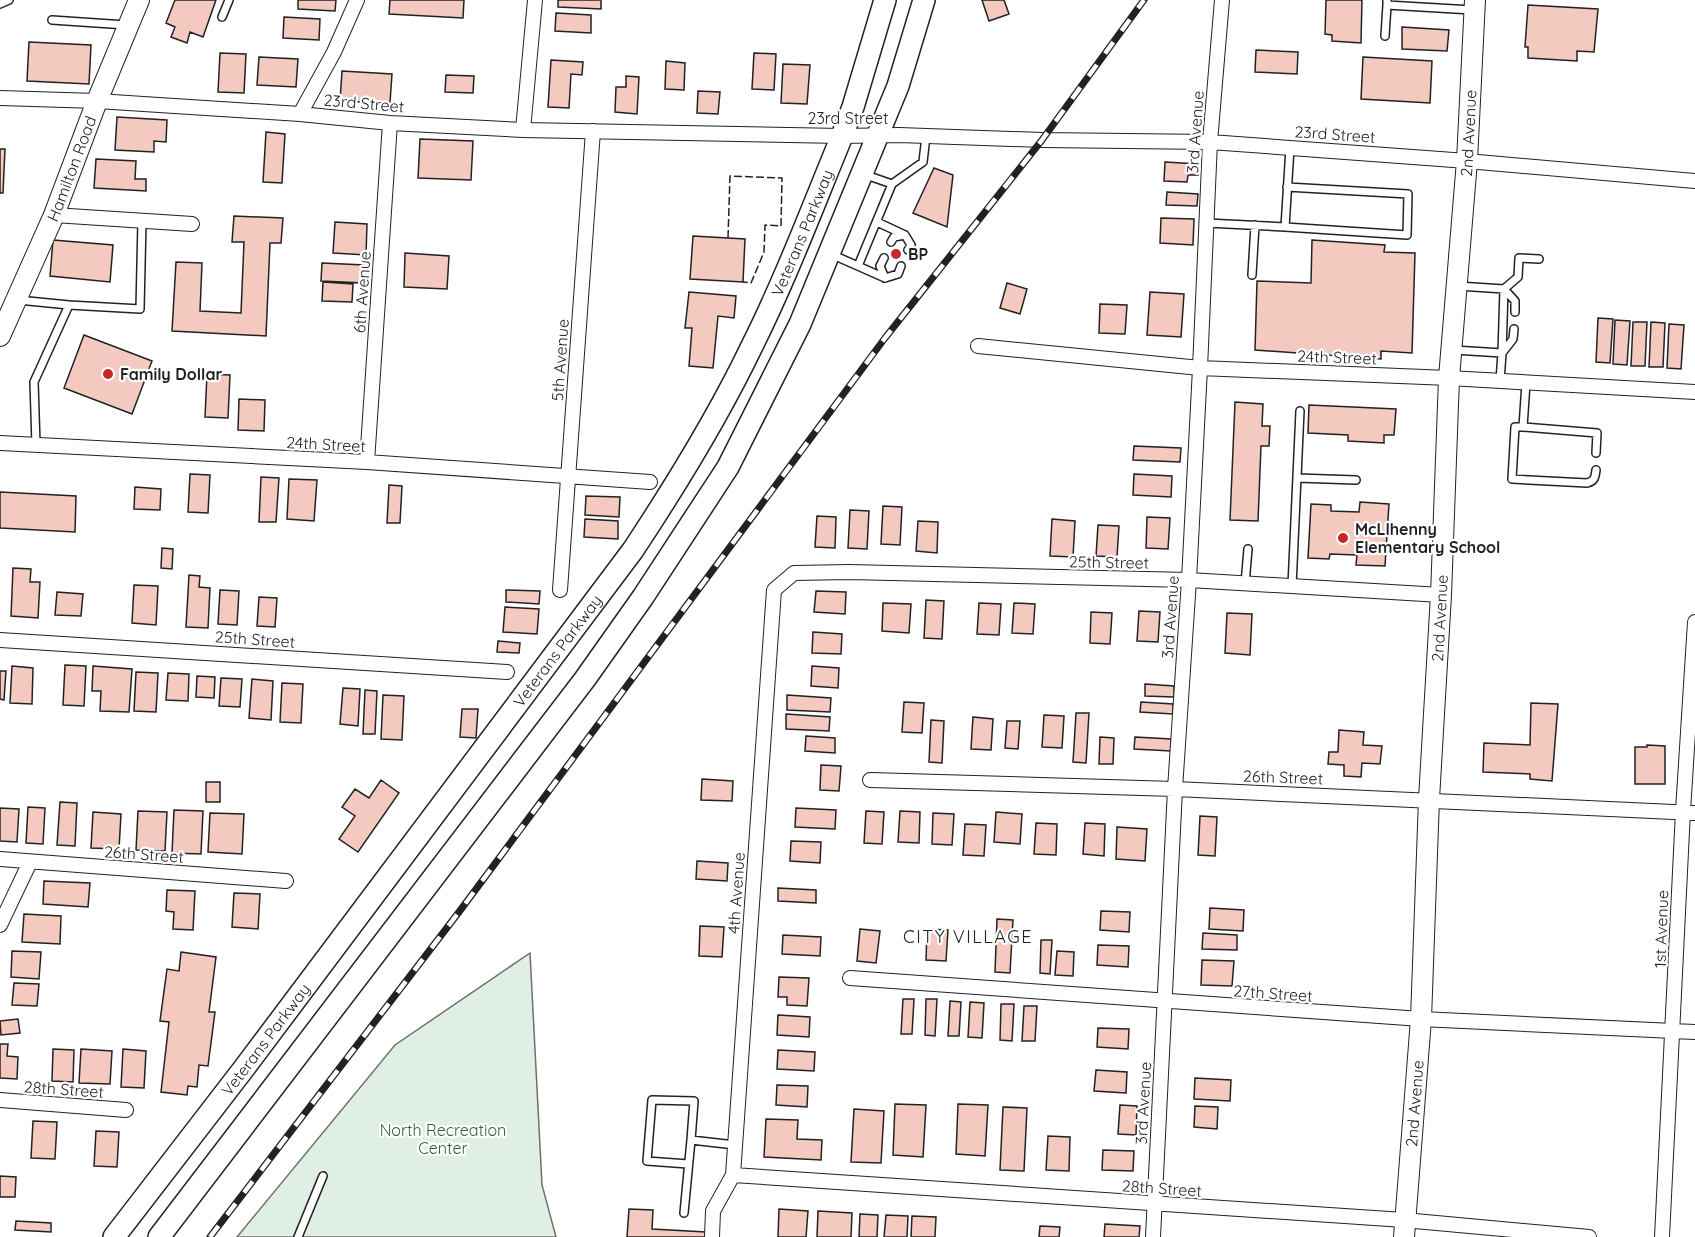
<svg xmlns="http://www.w3.org/2000/svg" width="1695" height="1237" viewBox="0 0 1695 1237" font-family="Quicksand,sans-serif">
<style>
.green{fill:#e0efe3;stroke:#6f6f6f;stroke-width:1.5}
.building{fill:#f3c9c0;stroke:#222;stroke-width:1.5}
.lines{fill:none;stroke-linecap:round;stroke-linejoin:round}
.lane-casing{stroke:#222;stroke-width:10}
.street-casing{stroke:#222;stroke-width:16}
.secondary-casing{stroke:#222;stroke-width:22}
.primary-casing{stroke:#222;stroke-width:24}
.lane{stroke:#fff;stroke-width:7}
.street{stroke:#fff;stroke-width:14}
.secondary{stroke:#fff;stroke-width:20}
.primary{stroke:#fff;stroke-width:21}
.rail-casing{stroke:#222;stroke-width:7}
.rail{stroke:#fff;stroke-width:4.5;stroke-dasharray:14;stroke-linecap:butt}
.fence{stroke:#222;stroke-width:1.5;stroke-dasharray:8 3;stroke-linecap:butt}
.poi-dot{fill:#c62828;stroke:#fff;stroke-width:2}
.labels{text-anchor:middle;dominant-baseline:central;stroke-width:4.5;stroke-linejoin:round;paint-order:stroke}
.street-label{font-size:16px;fill:#222;stroke:#fff}
.poi-label{font-size:16px;font-weight:bold;fill:#222;stroke:#fff;text-anchor:start}
.park-label{font-size:16px;fill:#2f5e38;stroke:#fff}
.neighbourhood-label{font-size:18px;letter-spacing:1.5px;fill:#222;stroke:#fff}
</style>
<rect width="100%" height="100%" fill="#fff"/>
<path class="green" d="M530,953L542,1185L556,1237H237L395,1045Z"/>
<path class="building" d="M175,0H216L203,37L190,32L187,43L171,37L175,27L166,23Z
M298,0H336L335,11L298,9Z
M390,0H464L463,18L389,14Z
M558,0H601V9L558,7Z
M982,0H1004L1009,14L989,21Z
M1326,0H1362L1361,43L1332,41V35L1325,34Z
M1528,5L1598,9L1594,52L1577,51V61L1528,58V47H1525Z
M556,13L591,15V33L555,31Z
M284,17L320,19L319,40L283,38Z
M1402,27L1449,30L1447,51L1402,49Z
M29,42L91,45L89,84L27,81Z
M1256,50L1298,52L1297,74L1255,72Z
M220,53L246,54L244,93L218,92Z
M754,53L776,54L774,90L752,89Z
M259,57L298,59L296,87L257,85Z
M1363,57L1432,61L1430,103L1361,99Z
M551,60L583,62L582,75L571,74L569,108L548,107Z
M666,61L685,63L684,90L665,89Z
M783,64L810,65L807,104L781,103Z
M342,71L392,74L390,103L340,101Z
M446,75L474,76L473,93L445,92Z
M626,76L639,77L637,114L615,112L616,87H626Z
M698,91L720,92L718,114L697,113Z
M117,117L167,120L166,142L154,141V152L115,150Z
M266,132L285,134L282,183L263,182Z
M420,139L473,141L471,180L418,178Z
M0,149H5L3,193H0Z
M96,159L136,161L135,179H146V191L94,188Z
M1165,162L1198,164V175H1188L1187,182L1164,181Z
M934,168L953,175L947,227L913,213Z
M1167,192L1198,194L1197,206L1166,205Z
M234,216L283,218L281,243H270L266,336L172,331L176,262L202,263L200,311L241,313L244,242H232Z
M1161,218L1194,219L1193,245L1160,243Z
M335,222L367,224L366,255L333,253Z
M693,236L745,239L743,282L690,279Z
M53,240L113,245L110,282L50,276Z
M1312,240L1385,245L1384,252L1415,253L1412,353L1381,351V359L1255,350L1257,281L1311,283Z
M405,253L449,256L447,289L404,287Z
M322,263L365,265L364,283L321,281Z
M323,282L353,284L352,302L322,301Z
M1007,283L1027,289L1020,314L1000,308Z
M689,292L736,296L734,318L718,316L713,368L689,366L692,328H685Z
M1150,292L1184,294L1181,337L1147,335Z
M1100,304L1127,305L1125,334L1099,333Z
M1598,318L1613,319L1610,363L1596,362Z
M1615,320L1630,321L1627,365L1613,364Z
M1633,322H1647L1645,366H1631Z
M1651,322L1665,323L1663,367H1649Z
M1669,324L1684,325L1681,369L1667,368Z
M84,335L152,361L132,414L64,388Z
M207,374L230,375L228,418L205,417Z
M239,399L265,400L264,431L238,430Z
M1235,402L1263,404L1262,426H1270L1269,446H1261L1258,521L1230,520Z
M1309,405L1396,409L1394,435H1384V443L1348,441V435L1308,433Z
M1134,446L1181,448L1180,462L1133,460Z
M190,474L210,475L208,513L188,512Z
M1134,474L1172,476L1171,497L1133,495Z
M261,477L279,478L276,522H259Z
M289,479L317,480L314,521L287,519Z
M389,485L402,486L400,523H387Z
M135,487L161,489L160,510L134,509Z
M0,492L76,496L75,532L0,528Z
M586,496L620,497L619,517L585,515Z
M1360,502L1389,504L1385,566L1356,565L1357,555L1330,554L1329,559L1308,558L1311,504L1331,505V511L1359,512Z
M883,506L902,507L900,545L881,544Z
M850,510L869,511L867,549L848,548Z
M817,516L836,517L835,548L815,547Z
M1147,517L1170,518L1168,549L1146,548Z
M585,519L618,521V539L584,537Z
M1052,519L1075,521L1073,557L1050,556Z
M918,521L938,522L937,553L916,551Z
M1098,525L1119,526L1117,557L1096,556Z
M162,548L173,549L172,569L161,568Z
M13,568L31,569L30,582H40L38,618L11,616Z
M189,575L200,576L199,587L210,588L208,628L186,627Z
M134,585L158,586L156,625L132,623Z
M220,590L239,591L237,625L218,624Z
M506,590L540,591L539,604L506,602Z
M816,591L846,592L845,614L814,612Z
M57,592L83,594L81,616L55,615Z
M259,597L277,598L275,627L257,626Z
M926,600L944,601L942,639L924,638Z
M883,603L911,604L909,633L882,631Z
M979,603L1001,604L999,635L977,634Z
M1014,603L1035,604L1033,634L1012,633Z
M505,607L539,609L537,634L503,632Z
M1139,611L1160,612L1158,642L1137,641Z
M1091,612L1112,613L1110,644L1090,643Z
M1227,613L1252,614L1250,655L1225,653Z
M813,632L842,634L841,654L812,653Z
M498,641L520,643L519,653L497,652Z
M65,665L86,666L84,706L63,705Z
M12,666L33,668L32,704L10,703Z
M93,666L132,669L129,712L100,711L101,691H92Z
M812,666L839,668L838,688L811,686Z
M0,671H6L4,700L0,699Z
M136,672L158,673L156,712L134,711Z
M168,673L189,674L188,701L166,700Z
M197,676L215,677L214,698L196,697Z
M221,678L242,679L240,707L219,706Z
M252,679L273,681L271,720L249,718Z
M282,683L303,684L301,723L280,722Z
M1145,684L1174,686V697L1145,696Z
M343,688L360,689L358,726L340,724Z
M365,690L377,691L375,734H363Z
M383,695L404,696L402,740L381,739Z
M787,695L831,698L830,712L787,710Z
M904,702L924,703L922,733L902,732Z
M1141,702L1173,704V714L1140,712Z
M1531,703L1558,704L1552,781L1530,779V774L1483,772L1484,743L1530,745Z
M462,709H478L476,738L460,737Z
M1076,713H1089L1086,763L1073,762Z
M786,714L830,717L829,731L786,729Z
M1044,715L1064,716L1062,748L1042,747Z
M973,717L993,719L991,750L971,749Z
M931,720L944,721L942,763L929,762Z
M1007,721H1020L1018,749L1005,748Z
M1339,730L1364,732L1363,745L1382,746L1380,764L1362,763L1361,777L1344,776V765L1328,764L1329,752H1338Z
M806,736L835,738V753L805,751Z
M1100,737L1114,738L1113,764H1099Z
M1135,737L1171,739V751L1134,749Z
M1647,745L1665,746V784H1635V747H1647Z
M821,765L841,766L839,791L820,790Z
M702,779L733,781L732,801L701,800Z
M381,780L399,793L358,852L339,839L355,816L342,807L355,789L369,798Z
M206,782H220V802H206Z
M60,802L77,803L75,846L57,845Z
M28,807L45,808L43,844L26,843Z
M0,808L19,809L17,842L0,841Z
M796,808L836,810L835,829L795,827Z
M174,810L203,811L201,854L172,853Z
M138,811L167,812L165,851L136,850Z
M866,811L884,812L882,844L864,843Z
M900,811L920,812L919,843L898,842Z
M93,812L121,814L119,849L91,848Z
M996,812L1022,814L1020,844L994,842Z
M210,813L244,814L242,854L208,852Z
M933,813L954,814L952,845L932,844Z
M1200,816L1217,817L1215,856L1198,855Z
M1036,823L1057,824L1056,855L1034,854Z
M1085,823L1105,824L1104,856L1083,854Z
M965,824L986,825L984,856L963,855Z
M1117,827L1147,829L1145,861L1116,859Z
M791,841L821,842L820,863L790,861Z
M697,861L728,863L727,881L696,879Z
M44,881L90,883L88,907L43,904Z
M778,888L816,890V903L778,901Z
M167,890L195,891L193,930L173,929L174,912L166,911Z
M234,893L260,894L258,929L232,927Z
M1210,908L1244,910L1243,931L1209,929Z
M1101,911L1130,912L1129,932L1100,930Z
M24,914L61,916L60,944L22,942Z
M997,919L1013,920L1010,973L995,972Z
M700,926L724,927L722,957L699,956Z
M860,929L880,931L876,963L857,961Z
M927,929L948,930L946,961L926,960Z
M1203,933L1237,935V950L1202,949Z
M783,935L821,937L820,956L782,954Z
M1041,940H1052L1050,974L1040,973Z
M1098,945L1129,946L1128,967L1097,965Z
M12,951L41,952L39,979L11,977Z
M1057,951L1074,952L1073,976L1055,975Z
M181,952L216,957L209,1012H215L208,1066L199,1065L197,1087L188,1086L187,1095L161,1092L169,1022L160,1021L167,969L179,971Z
M1202,960L1234,961L1232,986L1201,985Z
M779,977L809,978L807,1006L787,1005V997H778Z
M14,983L39,984L37,1006L12,1005Z
M903,999H914L912,1034H901Z
M926,999H937L935,1036L925,1035Z
M950,1001L961,1002L959,1036H948Z
M970,1002L984,1003L982,1038L968,1037Z
M1001,1004H1014L1012,1041L1000,1040Z
M1024,1006H1037L1035,1041H1022Z
M778,1015L810,1017L809,1037L777,1035Z
M18,1019L20,1033L1,1035L0,1021Z
M1098,1028L1129,1029L1128,1049L1097,1047Z
M0,1044H8L7,1056L18,1057L17,1079L0,1078Z
M53,1049L74,1050L73,1082L52,1081Z
M81,1049L112,1051L110,1084L79,1083Z
M123,1049L146,1051L144,1088L121,1087Z
M778,1050L815,1052L814,1071L777,1069Z
M1096,1070L1127,1072L1126,1093L1094,1091Z
M1195,1078L1231,1080L1230,1101L1194,1099Z
M777,1085L808,1086L807,1107L776,1105Z
M895,1104L926,1105L923,1157L893,1155Z
M958,1104L988,1105L985,1156L956,1154Z
M1120,1105L1137,1106L1136,1135L1118,1134Z
M1195,1106L1218,1107L1217,1129L1194,1127Z
M1003,1107L1027,1108L1024,1171L1000,1170Z
M854,1109L884,1111L881,1163L851,1162Z
M766,1119L798,1120L797,1139L822,1140L821,1160L764,1157Z
M33,1121L57,1122L55,1159L31,1158Z
M96,1131L119,1132L117,1167L94,1166Z
M1048,1136L1070,1137L1069,1171L1046,1170Z
M1103,1150L1134,1151L1133,1171L1102,1170Z
M0,1176L16,1177L15,1197H0Z
M629,1209L653,1210L652,1229L706,1232V1237H627Z
M779,1209L808,1211L806,1237H778Z
M818,1211L852,1213L851,1237H817Z
M860,1214L878,1215L877,1237H859Z
M886,1215L908,1216L907,1237H884Z
M912,1216L936,1217L935,1237H911Z
M16,1221L51,1223V1232L15,1230Z
M1105,1224L1140,1226L1139,1237H1104Z
M1040,1226L1060,1227L1059,1237H1039Z"/>
<g class="lines">
<defs>
<path id="lane" d="M1387,0V5L1472,10
M0,4L9,0
M222,17L229,0
M52,20L126,25
M1385,36L1387,5
M863,174L892,184
M877,222L905,235
M1207,223L1285,227L1290,148
M1285,227L1407,235L1408,194L1287,187
M891,242L894,237L905,235L911,245L908,250
M833,255L885,278
M884,258L880,266L885,278L898,274L901,266
M858,266L892,184L923,162L926,136
M1252,275L1255,225
M18,300L69,305L34,382L36,445
M69,305L140,309L142,221
M1515,312V301L1504,289L1518,277L1519,258L1539,259
M1454,350L1502,353L1504,289L1458,286
M1500,381L1502,353L1513,339L1514,329
M1526,383L1523,427L1597,433L1596,453
M1523,427H1515L1512,479L1587,483C1595,481 1595,477 1596,470
M1297,478L1356,480
M1245,584L1248,549
M1292,586L1300,411
M688,1164L647,1161L652,1100L694,1101L691,1140
M684,1213L691,1140L735,1145
M298,1237L323,1176"/>
<path id="street" d="M0,98L97,101L300,114L390,123L523,130L842,136L899,135L1042,140L1210,142L1467,161L1695,181
M300,114L334,52L357,0
M523,130L535,0
M54,215L192,224
M978,346L1200,368L1449,378L1695,392
M0,443L367,462L650,482
M367,462L390,123
M560,590L593,131
M0,640L507,672
M870,780L1175,789L1695,813
M0,859L286,881
M0,925L30,862
M850,978L1421,1019L1695,1032
M0,1100L126,1110
M733,1175L1404,1220L1589,1237
M712,1237L713,1211L733,1175L774,590L794,573L849,572L1189,580L1441,595
M1153,1237L1175,789L1189,580L1200,368L1210,142L1222,0
M1662,1237L1683,811L1695,622"/>
<g id="secondary">
<path id="s1" d="M0,336L54,215L97,101L139,0"/>
<path id="s2" d="M1404,1237L1421,1019L1429,799L1441,595L1449,378L1467,161L1475,0"/>
</g>
<g id="primary">
<path id="s3" d="M114,1237L245,1067L633,550C676,485 718,417 752,346C786,278 813,206 842,136L853,107L885,0"/>
<path d="M159,1237L585,679L643,597L728,467L800,324L898,86L924,0"/>
</g>
</defs>
<use href="#lane" class="lane-casing"/>
<use href="#street" class="street-casing"/>
<use href="#secondary" class="secondary-casing"/>
<use href="#primary" class="primary-casing"/>
<use href="#lane" class="lane"/>
<use href="#street" class="street"/>
<use href="#secondary" class="secondary"/>
<use href="#primary" class="primary"/>
<defs>
<path id="rail" d="M210,1237L459,912L885,338L1042,140L1144,0"/>
</defs>
<use href="#rail" class="rail-casing"/>
<use href="#rail" class="rail"/>
<path class="fence" d="M728,238L730,176L782,178L781,226L765,225L764,252L751,283L743,282"/>
</g>
<g class="poi-dot">
<circle cx="896" cy="254" r="6"/>
<circle cx="108" cy="374" r="6"/>
<circle cx="1343" cy="538" r="6"/>
</g>
<g class="labels">
<g class="street-label">
<text transform="translate(364 103) rotate(5)">23rd Street</text>
<text x="848" y="118">23rd Street</text>
<text transform="translate(1195 132) rotate(-86)">3rd Avenue</text>
<text stroke="none"><textPath href="#s2" startOffset="1106">2nd Avenue</textPath></text>
<text transform="translate(1335 134) rotate(4)">23rd Street</text>
<text stroke="none"><textPath href="#s1" startOffset="182">Hamilton Road</textPath></text>
<text stroke="none"><textPath href="#s3" startOffset="1221">Veterans Parkway</textPath></text>
<text transform="translate(362 292) rotate(-86)">6th Avenue</text>
<text transform="translate(1337 357) rotate(2)">24th Street</text>
<text transform="translate(560 360) rotate(-86)">5th Avenue</text>
<text transform="translate(326 444) rotate(3)">24th Street</text>
<text transform="translate(1109 562) rotate(1)">25th Street</text>
<text transform="translate(1170 617) rotate(-86)">3rd Avenue</text>
<text stroke="none"><textPath href="#s2" startOffset="620">2nd Avenue</textPath></text>
<text transform="translate(255 639) rotate(4)">25th Street</text>
<text stroke="none"><textPath href="#s3" startOffset="735">Veterans Parkway</textPath></text>
<text transform="translate(1283 777) rotate(2)">26th Street</text>
<text transform="translate(144 854) rotate(4)">26th Street</text>
<text transform="translate(736 893) rotate(-86)">4th Avenue</text>
<text transform="translate(1661 929) rotate(-88)">1st Avenue</text>
<text transform="translate(1273 993) rotate(4)">27th Street</text>
<text stroke="none"><textPath href="#s3" startOffset="249">Veterans Parkway</textPath></text>
<text transform="translate(64 1089) rotate(4)">28th Street</text>
<text transform="translate(1143 1103) rotate(-87)">3rd Avenue</text>
<text stroke="none"><textPath href="#s2" startOffset="134">2nd Avenue</textPath></text>
<text transform="translate(1162 1188) rotate(4)">28th Street</text>
</g>
<g class="poi-label">
<text x="908" y="254">BP</text>
<text x="120" y="374">Family Dollar</text>
<text x="1355" y="529">McLlhenny<tspan x="1355" dy="18">Elementary School</tspan></text>
</g>
<g class="park-label">
<text x="443" y="1130">North Recreation<tspan x="443" dy="18">Center</tspan></text>
</g>
<g class="neighbourhood-label">
<text x="968" y="936">CITY VILLAGE</text>
</g>
</g>
</svg>
